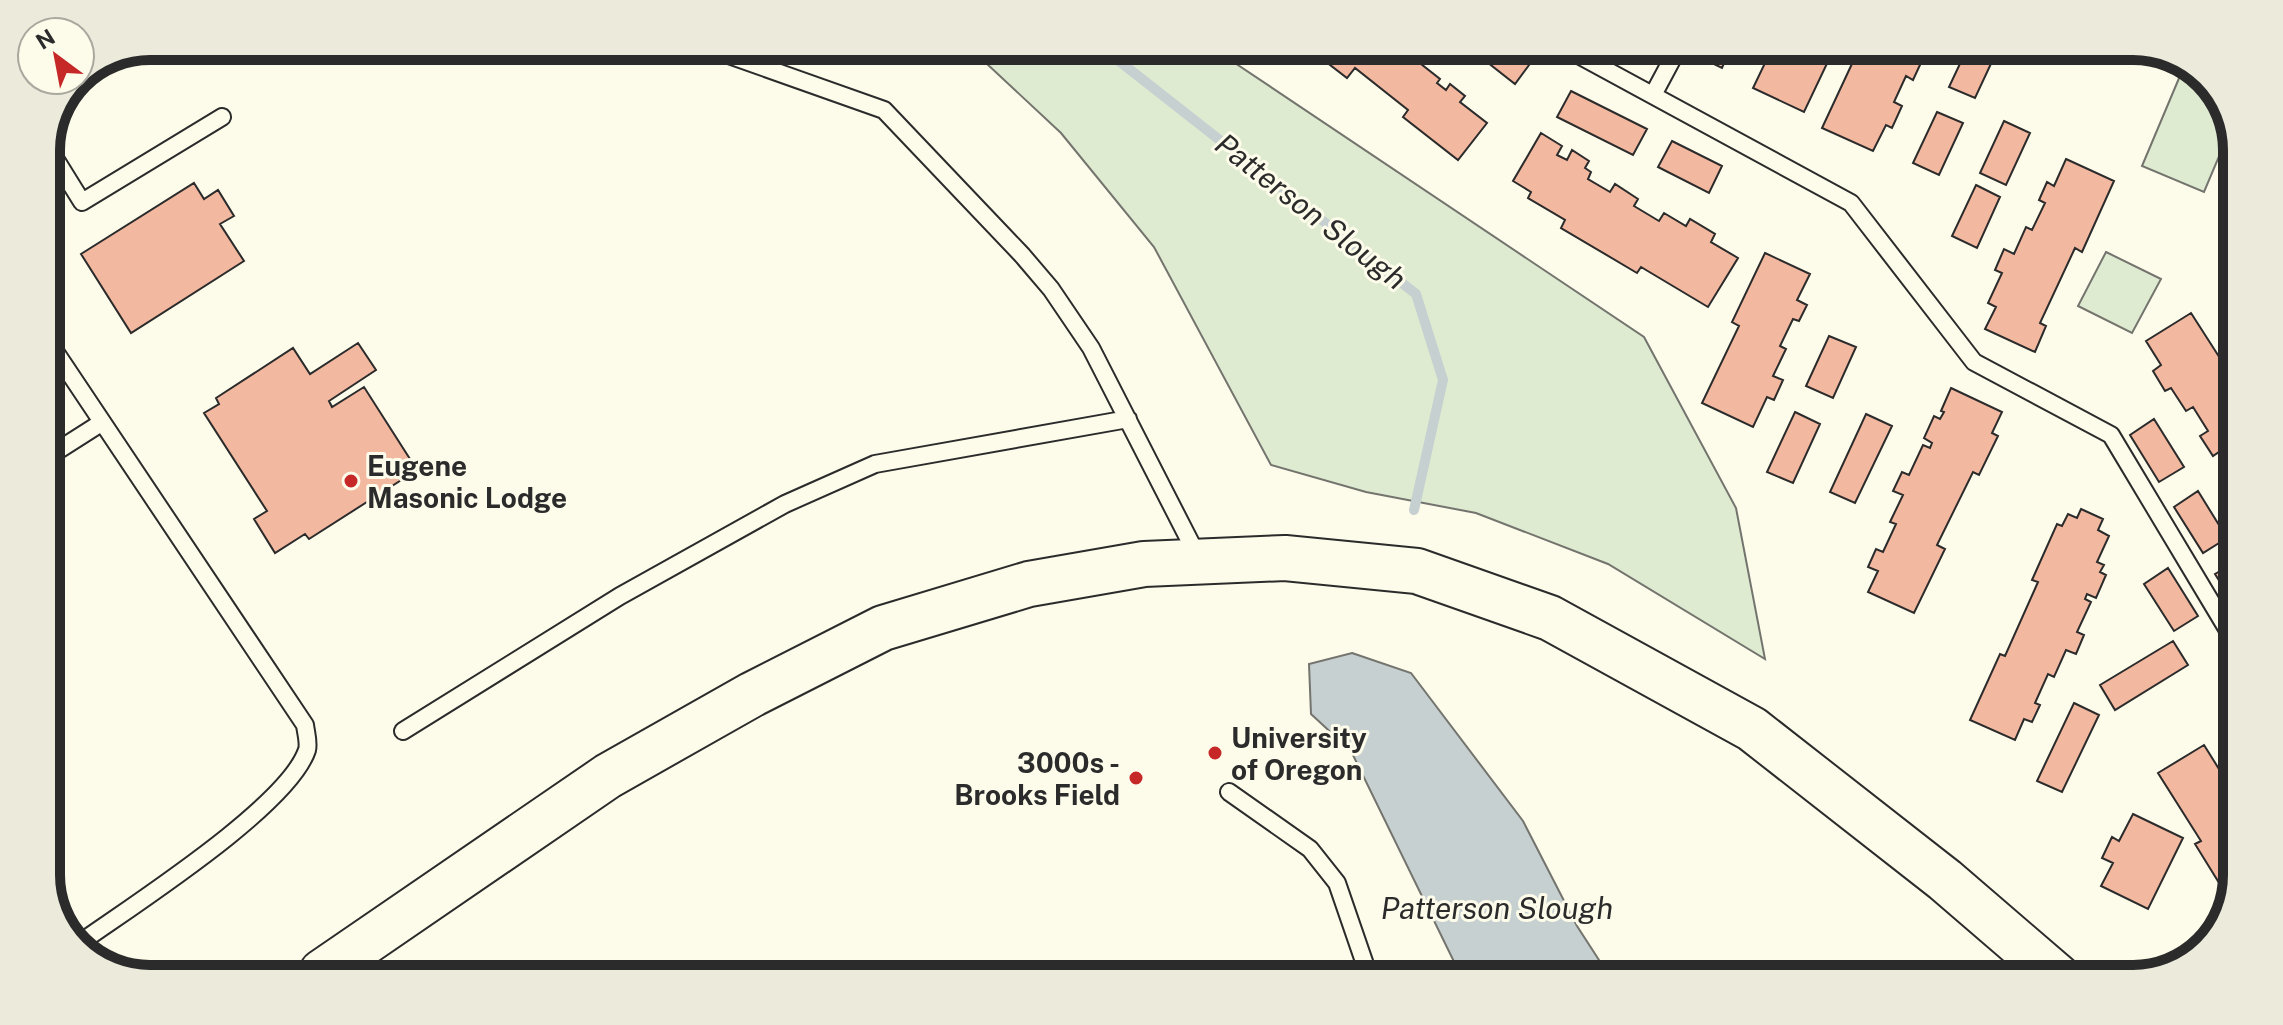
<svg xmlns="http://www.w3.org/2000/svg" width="2283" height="1025" viewBox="0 0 2283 1025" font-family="'Public Sans',sans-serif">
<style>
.green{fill:#deebd1;stroke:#74746e;stroke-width:2}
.water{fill:#c7d0d0;stroke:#74746e;stroke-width:2}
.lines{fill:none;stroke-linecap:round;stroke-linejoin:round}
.stream{stroke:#c7d0d0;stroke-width:10}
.building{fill:#f2b8a0;stroke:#2b2b2b;stroke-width:2}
.lane-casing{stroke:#2b2b2b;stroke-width:20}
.secondary-casing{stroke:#2b2b2b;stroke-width:48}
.lane{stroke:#fdfbea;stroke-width:16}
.secondary{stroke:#fdfbea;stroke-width:44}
.poi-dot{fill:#c62828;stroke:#fdfbea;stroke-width:3}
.labels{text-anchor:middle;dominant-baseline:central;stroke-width:6;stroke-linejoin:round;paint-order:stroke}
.poi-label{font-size:28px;font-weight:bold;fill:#2b2b2b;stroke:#fdfbea;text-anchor:start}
.water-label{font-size:30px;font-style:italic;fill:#2b2b2b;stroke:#fdfbea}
.rim{fill:none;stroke:#2b2b2b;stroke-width:10}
</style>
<rect width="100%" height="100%" fill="#fdfbea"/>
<path class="green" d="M971,49L1221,50L1226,57L1644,337L1736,508L1765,659L1608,564L1476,513L1366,492L1271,465L1154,247L1061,133Z
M2185,64L2219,92L2231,128L2204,192L2142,166Z
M2106,252L2161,279L2132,333L2078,306Z"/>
<path class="water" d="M1352,653L1411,673L1523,821L1577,926L1610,977L1461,976L1351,751L1311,714L1309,664Z"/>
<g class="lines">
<path class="stream" d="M1105,50L1416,294L1443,380L1414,510"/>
</g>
<path class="building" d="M1312,51H1420L1422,52L1416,60L1440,79L1437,83L1446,90L1450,84L1465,96L1460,102L1487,123L1458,160L1403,117L1408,110L1355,68L1347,78Z
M1473,51L1520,52L1532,61L1515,84Z
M1697,52H1729L1722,68L1695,55Z
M1762,52L1832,53L1804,112L1753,88L1766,61L1759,58Z
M1857,53L1862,56L1864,53H1933L1931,57L1925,54L1913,80L1906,76L1894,102L1902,106L1892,128L1886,125L1873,151L1822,128Z
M1965,53H1996L1975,98L1949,87Z
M1571,91L1647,129L1633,155L1557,117Z
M1937,112L1963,123L1939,175L1913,163Z
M2004,121L2030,133L2006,185L1980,173Z
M1541,133L1562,146L1557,155L1567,160L1572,150L1589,161L1585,168L1591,172L1588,179L1610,192L1615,184L1638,199L1634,206L1659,221L1664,213L1686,226L1690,219L1715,234L1711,242L1738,258L1708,307L1641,267L1637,273L1561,228L1565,220L1528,198L1531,192L1513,181Z
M1672,141L1722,166L1709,193L1658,167Z
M2066,159L2114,181L2082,252L2075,248L2040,323L2046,326L2035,352L1985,329L1996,307L1988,303L2002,273L1995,270L2004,249L2014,254L2026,227L2032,230L2045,203L2039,200L2047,182L2054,186Z
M194,183L204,199L218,190L234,216L220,224L244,261L131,333L81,254Z
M1976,185L2000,197L1977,248L1952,236Z
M1765,253L1810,274L1797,300L1807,305L1799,321L1793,319L1780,346L1786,349L1773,376L1783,380L1774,400L1767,397L1753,427L1702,403L1739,326L1732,322Z
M2191,313L2234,380L2233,475L2219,452L2213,456L2200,436L2208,431L2193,407L2186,411L2171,388L2165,391L2153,371L2161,365L2146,341Z
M1829,336L1856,347L1833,398L1806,386Z
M358,343L376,370L329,401L332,407L364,387L417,470L309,539L305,534L275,553L254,519L267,511L204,413L219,404L216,398L293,348L310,374Z
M1951,388L2002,412L1992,433L1998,436L1979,475L1973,472L1937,545L1945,549L1914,613L1868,592L1878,571L1868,567L1876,549L1883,552L1896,524L1890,522L1903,495L1893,491L1902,472L1909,475L1923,445L1930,448L1932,443L1924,438L1934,416L1940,419L1944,412L1941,411Z
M1795,412L1820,424L1793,483L1767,472Z
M1866,414L1892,426L1855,503L1830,492Z
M2154,419L2184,467L2159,482L2130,435Z
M2198,491L2227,538L2203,553L2174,507Z
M2081,509L2103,519L2098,530L2109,536L2097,562L2104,565L2100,572L2106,575L2096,598L2087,594L2085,599L2091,602L2077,632L2084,635L2076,654L2066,650L2054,677L2048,674L2035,703L2040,705L2032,722L2024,719L2015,740L1970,720L2000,654L2005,656L2038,582L2032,580L2057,524L2062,526L2068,514L2077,518Z
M2232,564V601L2215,574Z
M2168,568L2198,616L2174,631L2144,584Z
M2173,641L2188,665L2115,710L2100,685Z
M2074,703L2099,715L2062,792L2037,781Z
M2204,745L2219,769L2227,764L2230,769L2229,899L2195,844L2201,841L2158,773Z
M2133,814L2183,838L2148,909L2101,886L2113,863L2102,858L2112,837L2119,841Z"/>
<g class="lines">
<defs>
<path id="lane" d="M709,48L884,110L1022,255L1051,289L1091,348L1199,559
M1573,52L1851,203L1974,362L2111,435L2232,637
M1653,95L1676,52
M46,144L82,202L222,117
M46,338L305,725C306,733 309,743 307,750C288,807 130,907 77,945
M46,458L101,423
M403,731L620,596L785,504L875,464L1128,419
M1229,792L1310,849L1337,883L1369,976"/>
<path id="secondary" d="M322,972L608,776L753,694L883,628L1029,584L1144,564L1285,558L1417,571L1550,618L1752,729L1945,880L2060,979"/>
</defs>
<use href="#lane" class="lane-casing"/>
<use href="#secondary" class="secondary-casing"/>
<use href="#lane" class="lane"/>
<use href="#secondary" class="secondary"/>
</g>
<g class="poi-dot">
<circle cx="351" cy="481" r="8"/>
<circle cx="1215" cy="753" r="8"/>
<circle cx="1136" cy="778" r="8"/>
</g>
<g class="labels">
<g class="poi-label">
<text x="367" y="465">Eugene<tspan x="367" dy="32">Masonic Lodge</tspan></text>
<text x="1231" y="737">University<tspan x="1231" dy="32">of Oregon</tspan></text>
<text x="1120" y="762" text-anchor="end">3000s -<tspan x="1120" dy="32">Brooks Field</tspan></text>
</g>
<g class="water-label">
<text transform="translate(1311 211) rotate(38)">Patterson Slough</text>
<text x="1497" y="908">Patterson Slough</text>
</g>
</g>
<path d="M0 0H2283V1025H0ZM150 60H2133A90 90 0 0 1 2223 150V875A90 90 0 0 1 2133 965H150A90 90 0 0 1 60 875V150A90 90 0 0 1 150 60Z" fill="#eceadb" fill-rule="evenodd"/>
<path class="rim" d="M150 60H2133A90 90 0 0 1 2223 150V875A90 90 0 0 1 2133 965H150A90 90 0 0 1 60 875V150A90 90 0 0 1 150 60Z"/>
<g transform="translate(56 56) rotate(328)"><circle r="38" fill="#fdfbea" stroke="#a9a89e" stroke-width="2"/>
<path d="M0-6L14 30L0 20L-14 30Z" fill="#c62828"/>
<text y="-12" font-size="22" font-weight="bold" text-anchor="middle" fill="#2b2b2b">N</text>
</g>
</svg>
